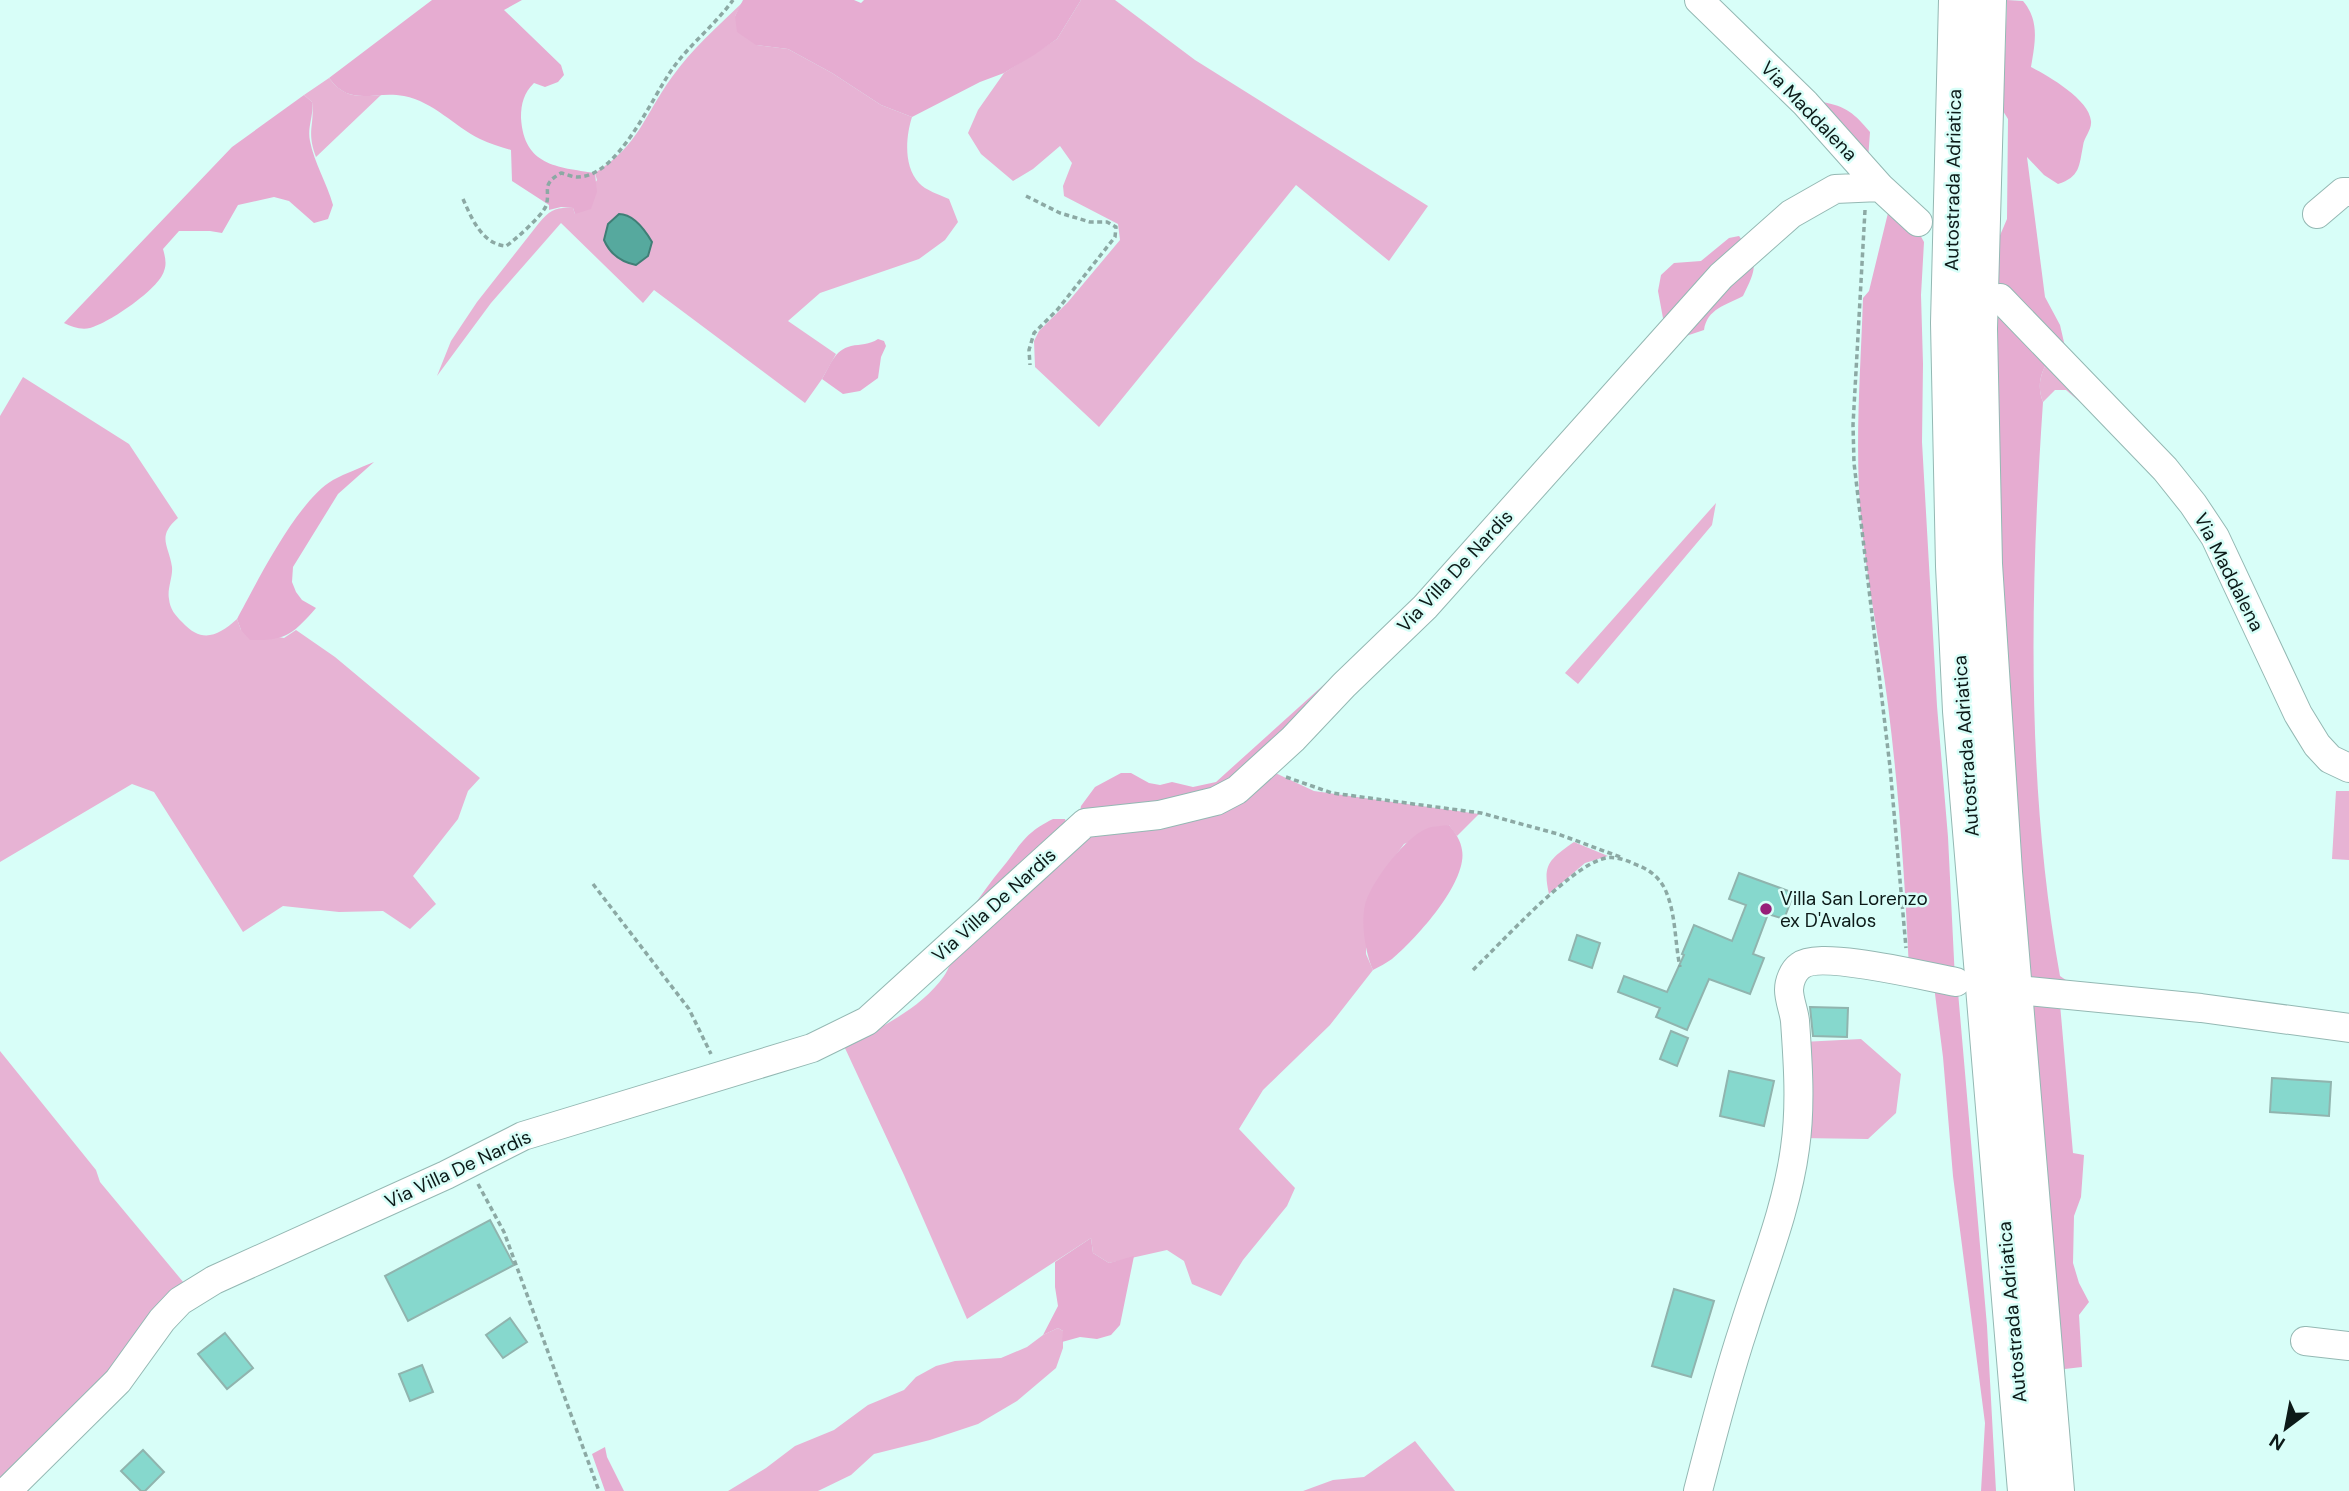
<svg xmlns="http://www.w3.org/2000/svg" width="2349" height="1491" viewBox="0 0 2349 1491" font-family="'DM Sans',sans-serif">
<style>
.green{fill:#e7b3d4}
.forest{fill:#e6acd1}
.water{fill:#56a99e;stroke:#407e76;stroke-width:2}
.building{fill:#86d8cd;stroke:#90b4ae;stroke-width:2}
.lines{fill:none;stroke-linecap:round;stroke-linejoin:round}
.minor-casing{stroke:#94b8b3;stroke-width:30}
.highway-casing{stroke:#94b8b3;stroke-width:40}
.path{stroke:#8ca9a4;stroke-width:3.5;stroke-dasharray:5 3.5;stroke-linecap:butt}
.minor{stroke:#fff;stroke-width:28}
.highway{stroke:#fff;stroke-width:38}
.poi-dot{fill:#971e79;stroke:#d8fef8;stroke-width:2.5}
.labels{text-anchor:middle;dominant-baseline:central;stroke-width:5;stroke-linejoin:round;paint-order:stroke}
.street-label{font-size:19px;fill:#0c1a18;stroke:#d8fef8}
.poi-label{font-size:19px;fill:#0c1a18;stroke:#d8fef8;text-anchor:start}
</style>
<rect width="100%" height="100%" fill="#d8fef8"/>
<path class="green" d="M1081,0H1115L1195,60L1428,206L1389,261L1296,185L1099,427L1035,367L1034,341L1039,331L1068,302L1120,240L1118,224L1064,196L1063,186L1072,163L1060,146L1033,169L1013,181L981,154L968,133L978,110L1004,73L1057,39Z
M743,2L735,16L757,45L788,49L832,73L881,105L912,117C906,136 903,166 919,183C925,190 940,195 949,199L958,222L945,240L919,259L820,293L788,321L836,354L822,379L805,403L654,290L643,303L561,223L491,303L437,376L451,341L477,302L539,223C550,210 556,207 573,208L575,214L597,180L595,173C640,144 643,117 672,77C692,49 718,26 743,2Z
M329,78C344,98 358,97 381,95L316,157C306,130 315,126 312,102L304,95Z
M2048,361L2172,494L2101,420L2066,390H2055L2043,402C2037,387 2040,374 2048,361Z
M23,377L129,444L178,518C156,537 169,545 172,567C173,577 167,589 169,599C170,609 175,615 182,622C202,644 218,636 237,619L241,630L284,638L296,630L335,657L480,778L468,791L458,819L413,876L436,904L410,929L383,911L339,912L283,906L243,932L154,792L132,784L0,862V416Z
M1716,503L1712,525L1578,684L1565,673Z
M1267,769L1314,791L1479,814L1457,836L1449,825L1404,844L1382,874L1366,902V954L1373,970L1330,1025L1263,1090L1239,1129L1295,1188L1287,1206L1243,1260L1221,1296L1192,1284L1184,1261L1167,1250L1109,1263L1093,1253L1091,1238L967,1319L904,1175L844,1046C878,1029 921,1009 944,976C949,969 952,959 955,951L1086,835Z
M2336,791H2349V860L2332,859Z
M1574,842L1608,856L1585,863L1549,894C1542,864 1550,859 1574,842Z
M1861,1039L1901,1074L1896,1113L1868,1139L1800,1138L1802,1042Z
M0,1051L96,1170L100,1182L189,1289L133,1354L0,1488Z
M1058,1328L1063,1331V1348L1056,1368L1017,1401L978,1424L930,1440L874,1454L851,1475L818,1491H728L766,1468L795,1446L834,1430L868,1405L904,1390L916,1377L936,1366L955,1361L1001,1358L1027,1347L1043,1335Z
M1415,1441L1455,1491H1303L1333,1480L1364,1477Z"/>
<path class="forest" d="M432,0H522L504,10L561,65L564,75L558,82L545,87L534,83C524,93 521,103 521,118C524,166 557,167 595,173L597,192L591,209L575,214L573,208L561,207L549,210V205L512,181L511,150C501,147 490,144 480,139C454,126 434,102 404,96C374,90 351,108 329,78Z
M743,0H854L861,3L864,0H1081L1057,39L1034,55L1004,73L980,82L912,117L881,105L832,73L788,49L756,45L737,32L735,16Z
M2007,0L2023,1C2040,21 2035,43 2031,67C2048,76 2089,99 2091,121C2092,130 2084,137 2083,146C2079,166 2080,177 2058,184L2044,175L2027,157L2045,297L2060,325L2066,351L1997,284L1998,240L2007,219L2008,119L2003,111Z
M304,95L312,102C314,116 307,127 310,141C314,162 327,184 333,205L328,219L314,223L289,201L274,197L238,205L222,233L210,231H179L163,249C165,256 167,264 164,271C159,289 109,323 90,328C81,330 72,327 64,323L232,147Z
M1822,102C1846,106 1855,114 1870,132L1868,160Z
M1888,213L1919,233L1924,242L1921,295L1923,364L1922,442L1937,706L1948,837L1955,980L1909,969C1905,881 1899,792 1888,705C1879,633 1862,561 1859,489C1856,425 1861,361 1863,298L1869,291Z
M1739,236C1759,263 1757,267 1743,296C1726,305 1707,309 1704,330L1677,339L1665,329L1658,291L1661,275L1674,263L1701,261L1729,238Z
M1994,298L2048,361C2040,374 2037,387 2043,402C2030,592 2026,787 2060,976L2079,989L2028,984L2000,606Z
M878,339L884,341L886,346L881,357L878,378L860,391L843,394L822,379C830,366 834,350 851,346C861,344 869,345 878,339Z
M374,462L338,494L293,567L292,582L296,592L302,600L316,608C293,634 286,641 250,640L241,630L237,619C257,582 297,501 333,480C346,473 360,468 374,462Z
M1329,680L1335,686L1214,795L1079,817L1081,806L1095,787L1121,773H1131L1149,783L1160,785L1172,782L1193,787L1216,782Z
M1053,819H1065L1068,828L972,908C982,894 991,881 1002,868C1021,845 1024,833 1053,819Z
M1449,825C1455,832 1461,841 1462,850C1468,882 1415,940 1392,959C1386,963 1379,967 1373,970C1365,952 1360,920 1366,901C1374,879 1406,836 1428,828C1434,826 1443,826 1449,825Z
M1934,986L1958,992L1987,1326L1996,1491H1981L1985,1423L1953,1176L1943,1057Z
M2028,1000L2060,1004L2073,1153L2084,1155L2081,1197L2074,1216L2073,1263L2079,1283L2089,1302L2079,1315L2082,1367L2056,1370Z
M1091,1238L1093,1253L1109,1263L1134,1256L1120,1325L1111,1335L1097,1339L1080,1337L1062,1342L1063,1331L1058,1328L1043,1335L1058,1306L1055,1287V1262Z
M605,1447L607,1457L624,1491H605L592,1454Z"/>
<path class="water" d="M619,214C634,214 645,230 652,242L648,256L636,265C621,262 610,254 604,240L608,224Z"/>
<path class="building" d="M1739,873L1794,893L1784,919L1768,914L1753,954L1764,958L1750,994L1709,979L1687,1030L1656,1017L1660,1008L1618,992L1624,976L1667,992L1684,955L1682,954L1694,925L1732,941L1746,905L1729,899Z
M1577,935L1600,943L1592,968L1569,960Z
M1810,1007L1848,1008L1847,1037L1813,1036Z
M1671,1031L1688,1038L1677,1066L1660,1059Z
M1729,1071L1774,1081L1764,1126L1720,1116Z
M2272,1078L2331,1082L2329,1116L2270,1112Z
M490,1220L514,1265L408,1321L385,1276Z
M1674,1289L1714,1301L1691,1377L1652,1366Z
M510,1318L527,1342L503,1358L486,1335Z
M225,1333L253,1368L227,1389L198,1354Z
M422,1365L433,1392L410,1401L399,1374Z
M143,1450L164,1472L145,1491H141L121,1471Z"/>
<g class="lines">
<defs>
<path id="minor" d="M1699,0L1805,103L1880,187L1918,222
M2317,214L2343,192H2349
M2000,298L2165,469L2193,504L2215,537L2298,714L2317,745L2330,759L2349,768
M2028,991L2201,1008L2349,1028
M2305,1341L2349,1346
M7,1491L118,1381L162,1320L180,1301L214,1280L446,1175L523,1136L812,1048L867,1021L1085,823L1159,815L1216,801L1237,790L1293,739L1344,685L1425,607L1721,276L1791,214L1835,189L1880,187
M1698,1491C1712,1436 1726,1381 1744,1327C1762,1269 1787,1209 1795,1148C1801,1107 1798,1063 1795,1021C1794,1011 1789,1000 1789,990C1789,982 1793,971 1800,966C1820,950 1928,977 1956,982"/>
<path id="highway" d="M1958,0L1950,323L1955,566L1962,711L2027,1491
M1987,0L1978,329L1983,564L2003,872L2055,1491"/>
</defs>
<use href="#minor" class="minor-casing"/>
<use href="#highway" class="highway-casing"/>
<path class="path" d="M1026,196L1060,213L1090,222H1107L1116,227L1115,237L1058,309L1034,333L1029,350L1030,365
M463,199C472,219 482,244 506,246C515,240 542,216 546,206C551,190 540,185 561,173C566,174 572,177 577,177C618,178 652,97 673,68C690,44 715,25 733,0
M1865,210L1853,425L1854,463L1890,767L1906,948
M1286,777L1332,793L1481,813L1558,834L1623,858
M593,884L689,1009L711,1054
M1473,970C1501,943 1568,869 1602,859C1614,855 1626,860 1637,865C1651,870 1662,880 1667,894C1676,917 1675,944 1680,967
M478,1184L504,1232L599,1491"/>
<use href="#minor" class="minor"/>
<use href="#highway" class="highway"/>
</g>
<circle class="poi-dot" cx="1766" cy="909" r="7"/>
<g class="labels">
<g class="street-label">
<text transform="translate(1809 111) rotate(46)">Via Maddalena</text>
<text transform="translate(1953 180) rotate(-89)">Autostrada Adriatica</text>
<text transform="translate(1455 571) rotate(-47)">Via Villa De Nardis</text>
<text transform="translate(2229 572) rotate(63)">Via Maddalena</text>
<text transform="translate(1966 746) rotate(-94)">Autostrada Adriatica</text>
<text transform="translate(994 905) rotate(-42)">Via Villa De Nardis</text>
<text transform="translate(458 1169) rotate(-25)">Via Villa De Nardis</text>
<text transform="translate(2012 1312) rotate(-95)">Autostrada Adriatica</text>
</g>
<g class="poi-label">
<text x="1780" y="898">Villa San Lorenzo<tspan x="1780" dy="22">ex D'Avalos</tspan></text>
</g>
</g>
<g transform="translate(2286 1428) rotate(212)" stroke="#d8fef8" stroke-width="5" paint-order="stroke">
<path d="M0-5L12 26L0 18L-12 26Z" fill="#0c1a18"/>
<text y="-10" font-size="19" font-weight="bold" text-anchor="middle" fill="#0c1a18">N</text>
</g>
</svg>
